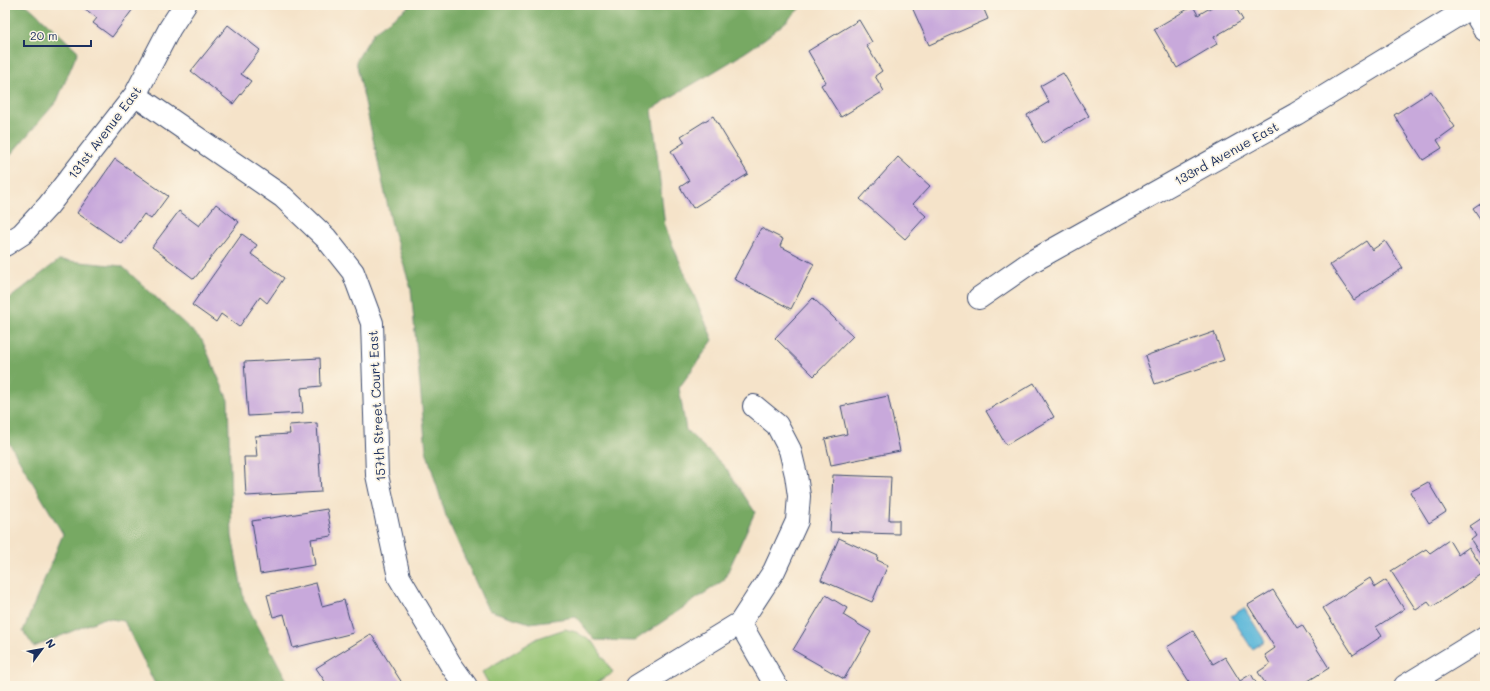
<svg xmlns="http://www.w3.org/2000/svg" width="1490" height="691" viewBox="0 0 1490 691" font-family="Mali,sans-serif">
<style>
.green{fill:#94c372;stroke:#587968}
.forest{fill:#77a964;stroke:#496c61}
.water{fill:#5bb7d9;stroke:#3b739c}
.building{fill:#c8a9db}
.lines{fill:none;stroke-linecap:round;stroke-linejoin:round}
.street-casing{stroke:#3c4a6e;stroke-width:24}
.street{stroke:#fff;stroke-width:22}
.labels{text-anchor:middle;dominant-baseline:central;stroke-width:3.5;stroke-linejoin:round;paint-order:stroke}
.street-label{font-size:13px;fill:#1b2f5e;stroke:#fcf5e5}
</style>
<rect width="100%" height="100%" fill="#fcf5e5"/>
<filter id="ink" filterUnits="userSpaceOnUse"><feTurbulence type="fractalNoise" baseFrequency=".025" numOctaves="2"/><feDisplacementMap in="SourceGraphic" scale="8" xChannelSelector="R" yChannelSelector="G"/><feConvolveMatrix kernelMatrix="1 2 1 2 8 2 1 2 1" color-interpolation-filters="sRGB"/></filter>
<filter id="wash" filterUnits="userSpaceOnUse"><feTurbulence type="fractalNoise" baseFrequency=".012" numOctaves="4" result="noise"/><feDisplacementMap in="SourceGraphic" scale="16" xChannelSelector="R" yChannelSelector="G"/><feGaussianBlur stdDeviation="0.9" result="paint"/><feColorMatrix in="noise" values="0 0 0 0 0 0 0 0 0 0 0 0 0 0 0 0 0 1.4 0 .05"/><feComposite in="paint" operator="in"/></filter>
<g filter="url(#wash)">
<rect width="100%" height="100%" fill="#f5e3c9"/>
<path class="green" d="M565,629L576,632L594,643L613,673L591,686H490L482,672L538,638Z"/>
<path class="forest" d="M5,5H27L78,51L57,101L5,161Z
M411,5H803C761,50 703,76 652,109L665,227L713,340L679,388L686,430L725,467L755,512L724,580L634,641L595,640L576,617L530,623L488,610L446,516L426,450L411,289L393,230L356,61L374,32Z
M59,260L122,266L202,340L228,400L232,536L244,600L290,686H156L124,621L104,618L34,647L23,631L63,534L5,436V302Z"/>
<path class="water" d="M1244,608L1265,641L1252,649L1231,616Z"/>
<g id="blocks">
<path class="building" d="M80,5H136L112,37L93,23L97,18Z
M911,5H982L988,19L929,45Z
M1215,5H1234L1243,20L1214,37L1217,44L1177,68L1154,29L1193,6L1198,15Z
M859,20L872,42L866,45L882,71L875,76L884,91L841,117L821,85L826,82L808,51Z
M228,25L260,50L241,74L251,81L233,104L191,71Z
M1063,73L1089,116L1043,143L1027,115L1049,102L1040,86Z
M1431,91L1455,127L1437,140L1442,148L1423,160L1394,115Z
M713,116L748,174L693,208L680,187L689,181L671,151L685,142L681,136Z
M898,157L930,186L913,204L926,216L905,239L860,199Z
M115,159L168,196L151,219L144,214L122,244L77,213Z
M1485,200V226L1473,208Z
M216,204L239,222L194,279L152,247L179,211L199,226Z
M761,228L783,239L780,246L814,264L791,309L734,279Z
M242,234L257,245L251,254L284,278L267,303L260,297L239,327L221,314L216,322L192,305Z
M1366,241L1372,250L1385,241L1403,268L1354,300L1330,265Z
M813,298L853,336L814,376L775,338Z
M1214,332L1224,360L1155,384L1145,356Z
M320,358L321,386L301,388L303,413L248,416L244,362Z
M1034,383L1054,417L1006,445L986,411Z
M888,396L900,451L831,465L825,439L847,434L841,406Z
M317,423L321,492L246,496L244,457H257L255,436L290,434L289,425Z
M833,475L891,477L889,520H899V534L830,532Z
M1428,482L1446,512L1429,523L1410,492Z
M327,509L332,536L311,539L315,565L260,574L252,521Z
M1485,516V556L1482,557L1471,540L1476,536L1470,526Z
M839,538L878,556L877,560L888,565L872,602L821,580Z
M1449,540L1458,555L1469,547L1485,572L1432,607L1428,602L1416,610L1391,571L1426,549L1430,553Z
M1370,578L1375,587L1386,580L1404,609L1376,627L1382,636L1353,655L1323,608Z
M316,583L322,606L344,600L353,633L293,648L284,614L273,617L267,595Z
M1273,590L1297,628L1302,625L1329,668L1300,686H1267L1258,672L1270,664L1265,655L1275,648L1248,605Z
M826,595L847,608L843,615L871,632L844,679L793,650Z
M1193,631L1213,664L1225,657L1240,681L1251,674L1258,686H1192L1167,647Z
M371,634L404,686H391L390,685L388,686H328L316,668Z"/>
</g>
</g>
<g filter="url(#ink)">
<use href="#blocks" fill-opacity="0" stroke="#3c4a6e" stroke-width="1"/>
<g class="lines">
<defs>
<path id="street" d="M1470,5L1485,30
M135,95L283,197L326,238L353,272L372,323L377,475L399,577L451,665L466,686
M5,245L22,234L48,206L135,95L170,28L185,5
M979,298L1031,262L1296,114L1471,7
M740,623L776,686
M637,686L740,623L774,571L797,521L799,496L796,475L790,450L777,425L754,406
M1405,686L1485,637"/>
</defs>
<use href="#street" class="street-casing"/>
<use href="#street" class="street"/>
</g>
</g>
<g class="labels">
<g class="street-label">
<text transform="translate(104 132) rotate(-53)">131st Avenue East</text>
<text transform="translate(1226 153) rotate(-29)">133rd Avenue East</text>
<text transform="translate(376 406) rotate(-93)">157th Street Court East</text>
</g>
</g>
<rect width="1490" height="691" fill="none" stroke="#fcf5e5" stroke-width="20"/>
<g transform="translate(42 649) rotate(58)" stroke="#fcf5e5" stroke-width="3" paint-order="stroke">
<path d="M0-3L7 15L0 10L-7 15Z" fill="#1b2f5e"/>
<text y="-6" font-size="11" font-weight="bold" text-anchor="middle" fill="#1b2f5e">N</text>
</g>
<path d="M24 40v6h67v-6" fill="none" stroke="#1b2f5e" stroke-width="2"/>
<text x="30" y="40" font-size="12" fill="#1b2f5e" stroke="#fcf5e5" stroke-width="3" paint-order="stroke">20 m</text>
</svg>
